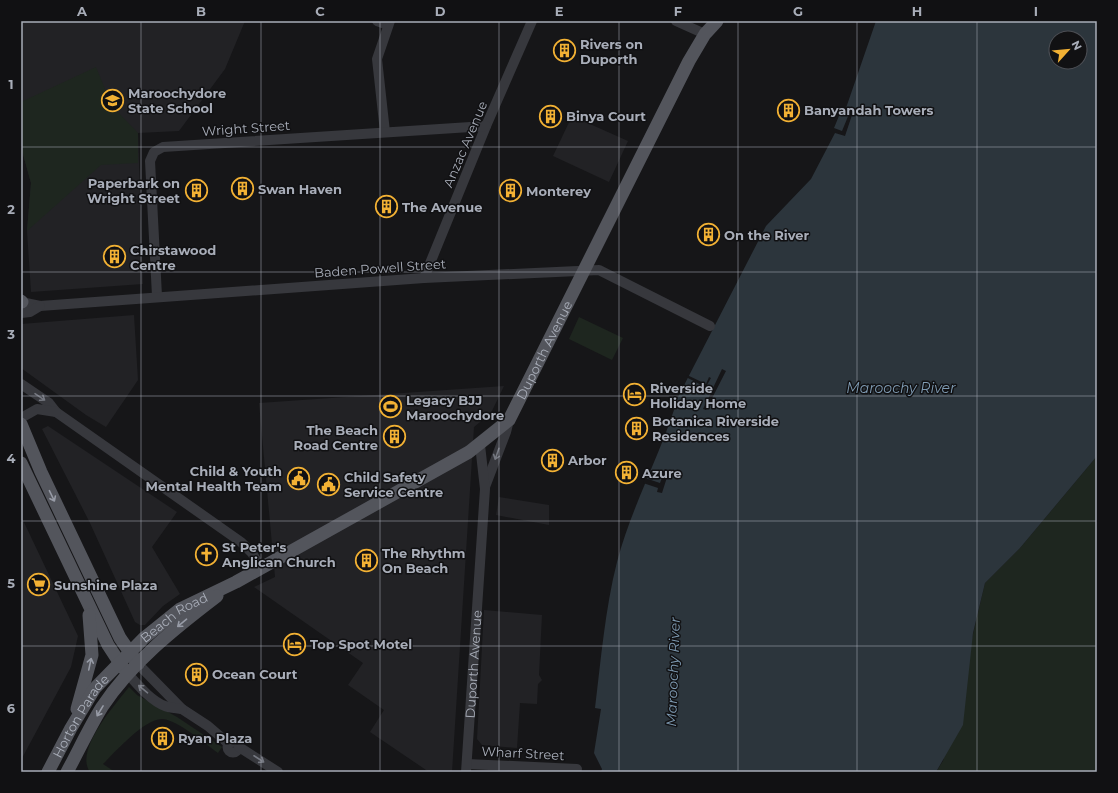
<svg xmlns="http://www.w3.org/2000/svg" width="1118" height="793" viewBox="0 0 1118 793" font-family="Montserrat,sans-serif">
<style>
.built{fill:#222225}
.green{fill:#1e261f}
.water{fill:#2c353c;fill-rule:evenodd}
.pier{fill:#161618}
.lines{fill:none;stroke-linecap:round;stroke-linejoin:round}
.minor{stroke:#37383d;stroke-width:10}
.major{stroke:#53555c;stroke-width:13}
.oneway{stroke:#757881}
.oneway2{stroke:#979ba6}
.grid{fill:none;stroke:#a8adb8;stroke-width:1;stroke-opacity:0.55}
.labels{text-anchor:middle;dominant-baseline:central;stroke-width:3;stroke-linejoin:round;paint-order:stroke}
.poi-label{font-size:13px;font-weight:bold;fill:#a8adb8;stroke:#111113;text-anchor:start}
.street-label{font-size:13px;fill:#a8adb8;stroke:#111113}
.water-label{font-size:14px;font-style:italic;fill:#7f9bb3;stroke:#111113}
.neatline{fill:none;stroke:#a8adb8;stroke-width:1.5}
.grid-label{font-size:13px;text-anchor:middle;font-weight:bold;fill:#a8adb8}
</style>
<rect width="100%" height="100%" fill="#161618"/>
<path class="built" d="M21,21H245L225,69L179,131L138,133L143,284L31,292L27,231L31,183L21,147Z
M572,116L628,141L609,182L553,156Z
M134,315L138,380L106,427L86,415L21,368V324Z
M504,386L491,413L474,427L452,772H429L370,732L384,710L348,685L363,663L254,587L275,577L259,403Z
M48,426L177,512L152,547L180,594L163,606L145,625H140L135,622L90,523L42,429Z
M499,497L549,505V525L496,515Z
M21,516L78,636L71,667L21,760Z
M484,610L542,615L539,675L542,680L538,684L537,704L520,703L517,748L482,745L477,739Z"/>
<path class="green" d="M96,67L112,106L138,133V163L101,165L27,231L31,183L21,147V102Z
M579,317L623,338L612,360L569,339Z
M1097,456V772H936L943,761L985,583L1020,548Z
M129,687L137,695L177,717L222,747L218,753C204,743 179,721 163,719C146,717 115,752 103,764L115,772H90C74,750 115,705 129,687Z"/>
<path class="water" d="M876,21H1097V456L1020,548L985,583L973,633L963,725L936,772H601L602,769L594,753L601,709L595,708C601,660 605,609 617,562C632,505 662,452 678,397L766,226L811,179L835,133L845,136L853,112L846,108ZM1056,38H1080V62H1056Z
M841,111L849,114L842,131L834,128Z"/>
<path class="pier" d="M722,369L726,371L706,410L703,409L712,391L706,389L703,395L702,394L705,387L686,377L687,375L706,384L709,377L711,378L707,385L713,388Z
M665,469L669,471L662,493L657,492L658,488L643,483L645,478L660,483Z"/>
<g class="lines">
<g class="minor">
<path d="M377,21L388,25"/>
<path d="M676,21L705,34"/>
<path d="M385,132L377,59L390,21"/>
<path d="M424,278L486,126L532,21"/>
<path d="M157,296L150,161L154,152L163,147L486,126"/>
<path d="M21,302L40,306L424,278L599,270L710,326"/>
<path d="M21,313L30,312L40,306"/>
<path d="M21,384L49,403L56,412L241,542L252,553L261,568"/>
<path d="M21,418L37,409L56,412"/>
<path d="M485,487L506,432L509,420"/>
<path d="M138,664L182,709L208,726L229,744"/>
<path d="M128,674C138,685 151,701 165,706C170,708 176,708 182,709"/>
<circle cx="233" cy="747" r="5.5"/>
<path d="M239,747L278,772"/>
<path d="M467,764L577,769"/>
<path id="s1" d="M466,772L485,489L480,445"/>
</g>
<g class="major">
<path d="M21,301L22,302"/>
<path d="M21,424L41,472L120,638L138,664"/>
<path d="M21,463L108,645L123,668"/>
<path d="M77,709L92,655L89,615"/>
<path id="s2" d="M48,772L71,728L95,688L144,638L180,609L236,582L469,452L509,420L689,61L705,34L717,21"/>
<path d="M67,772C79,750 89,728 102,707C131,663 175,628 217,596"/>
</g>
</g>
<defs><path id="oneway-shaft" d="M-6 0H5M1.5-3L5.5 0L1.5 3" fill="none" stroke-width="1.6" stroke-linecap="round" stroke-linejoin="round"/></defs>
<g class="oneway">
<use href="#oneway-shaft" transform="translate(40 397) rotate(34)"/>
<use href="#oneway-shaft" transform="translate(497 454) rotate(109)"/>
<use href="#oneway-shaft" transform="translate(143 689) rotate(-140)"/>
<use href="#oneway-shaft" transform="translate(259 759) rotate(33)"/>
</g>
<g class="oneway2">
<use href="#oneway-shaft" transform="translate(52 496) rotate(64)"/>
<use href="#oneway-shaft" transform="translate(182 623) rotate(140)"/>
<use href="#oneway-shaft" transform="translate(90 664) rotate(-78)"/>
<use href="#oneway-shaft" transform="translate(100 711) rotate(121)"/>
</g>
<path class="grid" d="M141,21V772M261,21V772M380,21V772M499,21V772M619,21V772M738,21V772M857,21V772M977,21V772M21,147H1097M21,272H1097M21,396H1097M21,521H1097M21,646H1097"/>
<defs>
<symbol id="building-ring" viewBox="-11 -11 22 22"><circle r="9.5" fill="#111113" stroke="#f2b134" stroke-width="1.5"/><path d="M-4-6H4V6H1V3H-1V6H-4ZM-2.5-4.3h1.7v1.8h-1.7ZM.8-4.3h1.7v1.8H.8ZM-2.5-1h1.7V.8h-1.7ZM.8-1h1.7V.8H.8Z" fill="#f2b134"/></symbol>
<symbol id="school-ring" viewBox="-11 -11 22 22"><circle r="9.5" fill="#111113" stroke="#f2b134" stroke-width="1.5"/><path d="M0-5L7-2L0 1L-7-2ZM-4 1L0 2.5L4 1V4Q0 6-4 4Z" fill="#f2b134"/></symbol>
<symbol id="hotel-ring" viewBox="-11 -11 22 22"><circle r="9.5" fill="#111113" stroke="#f2b134" stroke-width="1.5"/><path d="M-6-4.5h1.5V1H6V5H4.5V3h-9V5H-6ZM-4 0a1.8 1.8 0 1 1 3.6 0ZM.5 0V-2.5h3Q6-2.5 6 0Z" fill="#f2b134"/></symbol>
<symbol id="stadium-ring" viewBox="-11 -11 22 22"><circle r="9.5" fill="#111113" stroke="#f2b134" stroke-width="1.5"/><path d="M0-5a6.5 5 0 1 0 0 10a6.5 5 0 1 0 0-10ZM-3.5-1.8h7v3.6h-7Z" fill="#f2b134"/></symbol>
<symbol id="civic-ring" viewBox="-11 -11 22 22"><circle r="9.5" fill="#111113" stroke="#f2b134" stroke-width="1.5"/><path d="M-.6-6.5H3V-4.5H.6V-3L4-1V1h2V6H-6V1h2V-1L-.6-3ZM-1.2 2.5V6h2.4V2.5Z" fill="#f2b134"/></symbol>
<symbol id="church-ring" viewBox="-11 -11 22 22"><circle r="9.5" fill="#111113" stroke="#f2b134" stroke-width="1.5"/><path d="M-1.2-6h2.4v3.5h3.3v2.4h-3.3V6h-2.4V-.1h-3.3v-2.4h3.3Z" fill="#f2b134"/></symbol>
<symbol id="supermarket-ring" viewBox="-11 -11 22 22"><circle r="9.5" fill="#111113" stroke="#f2b134" stroke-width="1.5"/><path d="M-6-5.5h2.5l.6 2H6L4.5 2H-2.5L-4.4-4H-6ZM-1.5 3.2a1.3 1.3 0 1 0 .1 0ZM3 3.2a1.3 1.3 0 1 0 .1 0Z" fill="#f2b134"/></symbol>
</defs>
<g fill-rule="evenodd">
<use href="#building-ring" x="552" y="38" width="25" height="25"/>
<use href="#school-ring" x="100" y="88" width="25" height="25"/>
<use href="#building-ring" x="776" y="98" width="25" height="25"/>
<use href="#building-ring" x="538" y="104" width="25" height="25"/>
<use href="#building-ring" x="230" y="176" width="25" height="25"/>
<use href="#building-ring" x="184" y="178" width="25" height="25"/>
<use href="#building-ring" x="498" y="178" width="25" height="25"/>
<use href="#building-ring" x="374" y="194" width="25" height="25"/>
<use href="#building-ring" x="696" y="222" width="25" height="25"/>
<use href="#building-ring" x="102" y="244" width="25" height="25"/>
<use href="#hotel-ring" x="622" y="382" width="25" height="25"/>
<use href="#stadium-ring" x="378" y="394" width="25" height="25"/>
<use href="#building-ring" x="624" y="416" width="25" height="25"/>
<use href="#building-ring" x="382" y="424" width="25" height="25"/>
<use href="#building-ring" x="540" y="448" width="25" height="25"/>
<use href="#building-ring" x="614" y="460" width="25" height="25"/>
<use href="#civic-ring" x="286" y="466" width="25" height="25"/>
<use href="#civic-ring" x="316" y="472" width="25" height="25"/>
<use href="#church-ring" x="194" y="542" width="25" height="25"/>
<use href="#building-ring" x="354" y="548" width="25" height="25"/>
<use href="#supermarket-ring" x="26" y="572" width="25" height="25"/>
<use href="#hotel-ring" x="282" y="632" width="25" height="25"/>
<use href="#building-ring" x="184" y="662" width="25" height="25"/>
<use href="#building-ring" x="150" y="726" width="25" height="25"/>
</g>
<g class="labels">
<g class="poi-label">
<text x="580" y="44">Rivers on<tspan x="580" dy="15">Duporth</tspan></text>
<text x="128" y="93">Maroochydore<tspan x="128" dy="15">State School</tspan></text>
<text x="804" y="110">Banyandah Towers</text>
<text x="566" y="116">Binya Court</text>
<text x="180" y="183" text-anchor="end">Paperbark on<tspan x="180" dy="15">Wright Street</tspan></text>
<text x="258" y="189">Swan Haven</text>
<text x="526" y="191">Monterey</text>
<text x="402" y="207">The Avenue</text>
<text x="724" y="235">On the River</text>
<text x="130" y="250">Chirstawood<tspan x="130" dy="15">Centre</tspan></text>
<text x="650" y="388">Riverside<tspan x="650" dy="15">Holiday Home</tspan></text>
<text x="406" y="400">Legacy BJJ<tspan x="406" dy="15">Maroochydore</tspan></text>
<text x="652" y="421">Botanica Riverside<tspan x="652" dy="15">Residences</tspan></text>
<text x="378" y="430" text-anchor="end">The Beach<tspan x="378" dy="15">Road Centre</tspan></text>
<text x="568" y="460">Arbor</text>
<text x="282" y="471" text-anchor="end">Child &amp; Youth<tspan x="282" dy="15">Mental Health Team</tspan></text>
<text x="642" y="473">Azure</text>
<text x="344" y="477">Child Safety<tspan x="344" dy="15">Service Centre</tspan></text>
<text x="222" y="547">St Peter's<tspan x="222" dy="15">Anglican Church</tspan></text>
<text x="382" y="553">The Rhythm<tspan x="382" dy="15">On Beach</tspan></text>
<text x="54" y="585">Sunshine Plaza</text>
<text x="310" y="644">Top Spot Motel</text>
<text x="212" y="674">Ocean Court</text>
<text x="178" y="738">Ryan Plaza</text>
</g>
<g class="street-label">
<text transform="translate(246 128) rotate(-4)">Wright Street</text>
<text transform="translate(465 144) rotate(-67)">Anzac Avenue</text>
<text transform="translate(380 268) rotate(-4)">Baden Powell Street</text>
<text stroke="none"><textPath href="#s2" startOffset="671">Duporth Avenue</textPath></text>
<text stroke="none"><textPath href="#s2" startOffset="203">Beach Road</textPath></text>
<text stroke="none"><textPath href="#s1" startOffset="108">Duporth Avenue</textPath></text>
<text stroke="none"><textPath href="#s2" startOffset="65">Horton Parade</textPath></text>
<text transform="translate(523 753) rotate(3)">Wharf Street</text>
</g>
<g class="water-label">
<text x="901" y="388">Maroochy River</text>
<text transform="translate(673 672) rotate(-88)">Maroochy River</text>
</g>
</g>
<rect width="1118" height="793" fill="none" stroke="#111113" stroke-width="44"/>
<g transform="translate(1068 50) rotate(63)"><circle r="19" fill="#111113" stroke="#4d4f55"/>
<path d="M0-3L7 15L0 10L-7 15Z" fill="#f2b134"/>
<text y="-6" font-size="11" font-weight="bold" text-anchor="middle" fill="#a8adb8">N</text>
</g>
<rect x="22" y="22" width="1074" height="749" class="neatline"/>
<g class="grid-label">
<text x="82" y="16">A</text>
<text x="201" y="16">B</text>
<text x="320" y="16">C</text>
<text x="440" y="16">D</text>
<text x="559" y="16">E</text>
<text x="678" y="16">F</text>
<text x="798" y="16">G</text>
<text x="917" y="16">H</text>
<text x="1036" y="16">I</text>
<text x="11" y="89">1</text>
<text x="11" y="214">2</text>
<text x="11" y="339">3</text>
<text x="11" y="463">4</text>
<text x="11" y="588">5</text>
<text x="11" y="713">6</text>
</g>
</svg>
